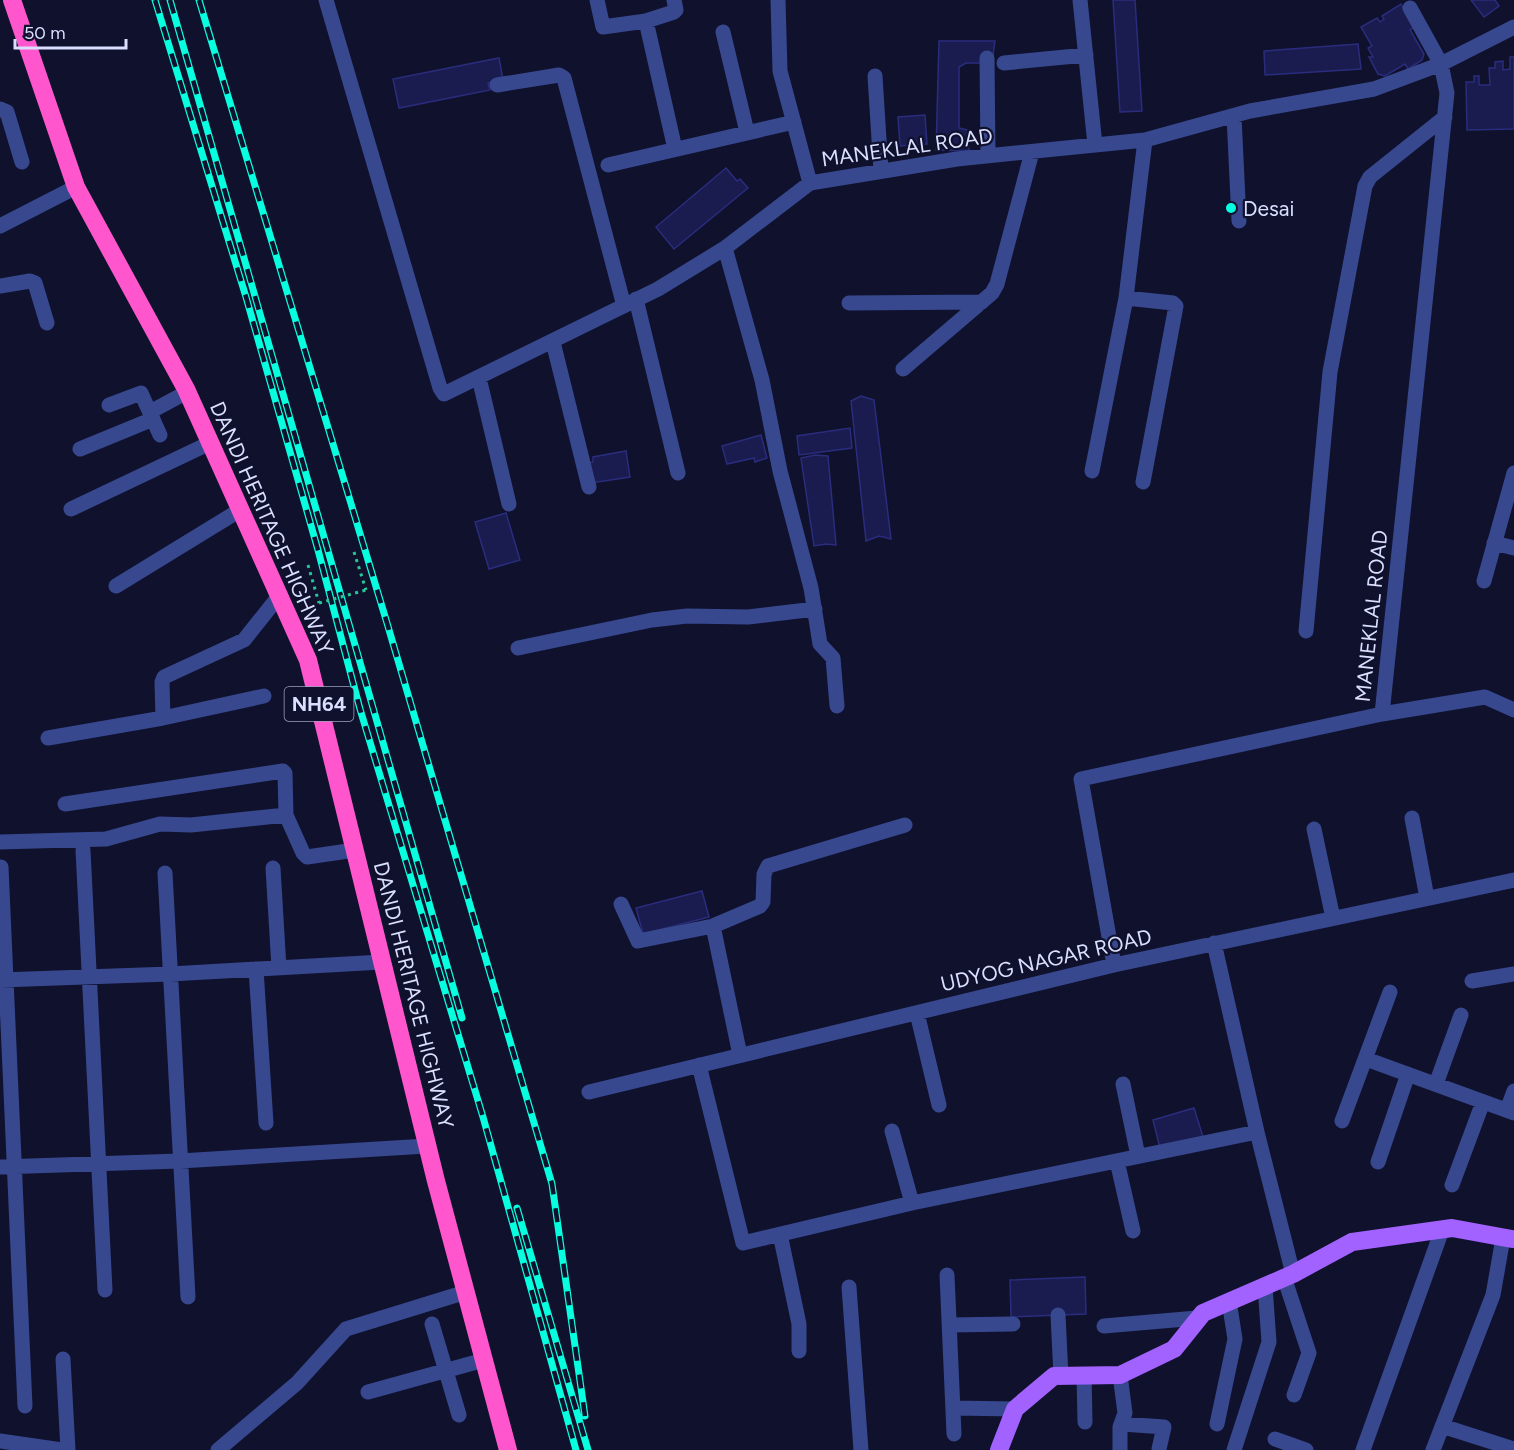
<svg xmlns="http://www.w3.org/2000/svg" width="1514" height="1450" viewBox="0 0 1514 1450" font-family="Figtree,sans-serif">
<style>
.building{fill:#1a1b4f;stroke:#2a2d7d;stroke-width:1.5}
.lines{fill:none;stroke-linecap:round;stroke-linejoin:round}
.path{stroke:#27c799;stroke-width:3;stroke-dasharray:3 4.5;stroke-linecap:butt}
.minor{stroke:#37488f;stroke-width:15}
.major{stroke:#a162ff;stroke-width:18}
.highway{stroke:#ff56cd;stroke-width:18}
.rail-casing{stroke:#07ffe0;stroke-width:7}
.rail{stroke:#0f112d;stroke-width:4.5;stroke-dasharray:14;stroke-linecap:butt}
.path-bridge{stroke:#27c799;stroke-width:3;stroke-dasharray:3 4.5;stroke-linecap:butt}
.poi-dot{fill:#07ffe0;stroke:#0f112d;stroke-width:2}
.labels{text-anchor:middle;dominant-baseline:central;stroke-width:4.5;stroke-linejoin:round;paint-order:stroke}
.shield{fill:#0f112d;stroke:#9ea1c0;stroke-width:1.5}
.shield-label{font-size:20px;font-weight:bold;fill:#dbdfff}
.street-label{font-size:21px;fill:#dbdfff;stroke:#0f112d}
.poi-label{font-size:21px;fill:#dbdfff;stroke:#0f112d;text-anchor:start}
</style>
<rect width="100%" height="100%" fill="#0f112d"/>
<path class="building" d="M1113,0H1135L1142,111L1120,112Z
M1471,0H1495L1499,6L1484,17Z
M1401,4L1414,27L1410,30L1424,54L1422,60L1408,69L1405,64L1385,76L1378,74L1369,57H1373L1368,48L1372,46L1361,27L1377,18L1380,22L1384,19L1382,16Z
M939,41H995L992,63H966L959,67V128L968,130L969,151L936,150Z
M1358,44L1361,69L1265,75L1264,51Z
M1510,57H1514V129L1467,130L1466,82H1474V76H1479V85H1490L1489,68H1495V62L1503,61V70L1510,69Z
M499,58L503,80L488,83L490,90L399,108L393,79Z
M925,115L927,144L900,146L898,117Z
M726,168L737,181L740,179L748,188L674,249L656,227Z
M861,396L874,400L891,539L879,536L866,541L851,401Z
M850,428L852,448L799,455L797,436Z
M761,435L767,458L755,462L754,458L727,464L722,446Z
M626,451L630,477L591,483L588,463L593,462V457Z
M815,455L828,456L836,545L826,544L814,546L801,458Z
M506,513L520,560L489,569L475,522Z
M702,891L709,917L643,934L636,908Z
M1194,1108L1203,1137L1160,1148L1153,1120Z
M1085,1277L1086,1314L1011,1317L1010,1280Z"/>
<g class="lines">
<path class="path" d="M354,552L366,590
M308,565L319,603"/>
<path class="minor" d="M326,0L440,388L444,394L658,289L725,248L810,183L957,159L1145,140L1250,111L1374,89L1441,64L1514,27
M597,0L603,27L646,21
M674,0L676,10L674,12L646,21L675,149
M778,0L780,71L810,183
M1080,0L1095,145
M723,32L747,132
M987,58L988,156
M1004,63L1086,55
M875,76L881,171
M497,85L559,75L564,78L624,306
M0,109L7,112L22,162
M1234,116L1239,221
M608,165L794,122
M0,226L76,187
M725,248L762,380L780,471L811,588L820,644L833,658L837,706
M0,286L30,281L35,283L47,323
M1126,298L1173,303L1176,306L1143,482
M636,299L678,473
M849,303L982,302
M553,342L589,487
M903,369L992,293L997,284L1032,152
M479,378L509,504
M109,405L141,393L160,435
M150,412L187,392
M80,449L153,419
M1092,471L1126,298L1145,140
M71,509L210,443
M1494,543L1514,548
M1484,581L1514,473
M116,586L240,510
M1306,631L1330,372L1365,186L1370,177L1445,117
M518,648L652,620L687,616L748,617L815,609
M1382,714L1485,697L1514,710
M163,718L162,682L164,677L244,640L279,596
M48,738L163,718L264,696
M65,804L283,771L285,773L286,815
M1412,818L1427,898
M1314,829L1333,918
M0,842L106,839L160,824L191,825L286,815L303,853L307,857L355,850
M83,850L105,1290
M1,867L25,1406
M273,868L279,968
M165,873L188,1297
M621,904L638,941L713,926
M1214,943L1257,1132L1293,1274
M1114,965L1081,779L1382,714L1447,93L1441,64L1410,8
M256,969L266,1123
M0,980L170,974L382,962
M1472,981L1514,974
M917,1013L939,1105
M740,1055L713,926L760,906L763,902L764,874L768,866L905,825
M1366,1059L1514,1113
M699,1065L743,1243L912,1203L1257,1132
M1123,1084L1138,1156
M1436,1084L1461,1015
M589,1092L1114,965L1514,880
M1507,1110L1514,1091
M1342,1121L1390,992
M892,1131L912,1203
M1117,1161L1133,1231
M1378,1162L1408,1074
M0,1167L180,1161L427,1146
M1452,1185L1483,1102
M780,1234L799,1324V1351
M947,1275L954,1434
M1284,1277L1309,1353L1294,1395
M849,1287L861,1450
M1058,1315L1061,1376
M432,1324L459,1415
M949,1325L1013,1324
M1104,1326L1197,1318
M63,1359L68,1450
M1084,1375L1085,1422
M1120,1375L1125,1413L1120,1427V1450
M368,1392L484,1360
M953,1408L1015,1409
M1122,1424L1164,1427L1159,1449
M1217,1424L1235,1339L1229,1301
M1442,1426L1514,1449
M1275,1439L1306,1450
M0,1441L62,1450
M218,1450L297,1383L346,1329L466,1292
M1234,1450L1269,1342L1265,1286
M1363,1450L1442,1230
M1433,1450L1493,1295L1503,1238"/>
<path class="major" d="M999,1450L1015,1409L1054,1376L1120,1375L1174,1349L1203,1313L1293,1274L1352,1242L1452,1228L1512,1239"/>
<path class="highway" d="M12,0L76,187L186,389L308,660L436,1181L508,1450"/>
<defs>
<path id="rail" d="M155,0L246,297L318,550L360,709L483,1117L576,1450
M170,0L462,1018
M199,0L387,623L552,1184L585,1416
M517,1208L588,1450"/>
</defs>
<use href="#rail" class="rail-casing"/>
<use href="#rail" class="rail"/>
<path class="path-bridge" d="M319,603L366,590"/>
</g>
<circle class="poi-dot" cx="1231" cy="208" r="6"/>
<g class="labels">
<rect class="shield" x="284.5" y="687" width="69" height="34" rx="4.5"/>
<g class="shield-label">
<text x="319" y="704">NH64</text>
</g>
<g class="street-label">
<text transform="translate(907 147) rotate(-8)">MANEKLAL ROAD</text>
<text transform="translate(272 528) rotate(66)">DANDI HERITAGE HIGHWAY</text>
<text transform="translate(1371 616) rotate(-84)">MANEKLAL ROAD</text>
<text transform="translate(1046 960) rotate(-13)">UDYOG NAGAR ROAD</text>
<text transform="translate(414 995) rotate(76)">DANDI HERITAGE HIGHWAY</text>
</g>
<g class="poi-label">
<text x="1243" y="208">Desai</text>
</g>
</g>
<path d="M15 39v9h111v-9" fill="none" stroke="#dbdfff" stroke-width="3"/>
<text x="24" y="39" font-size="18" fill="#dbdfff" stroke="#0f112d" stroke-width="4.5" paint-order="stroke">50 m</text>
</svg>
